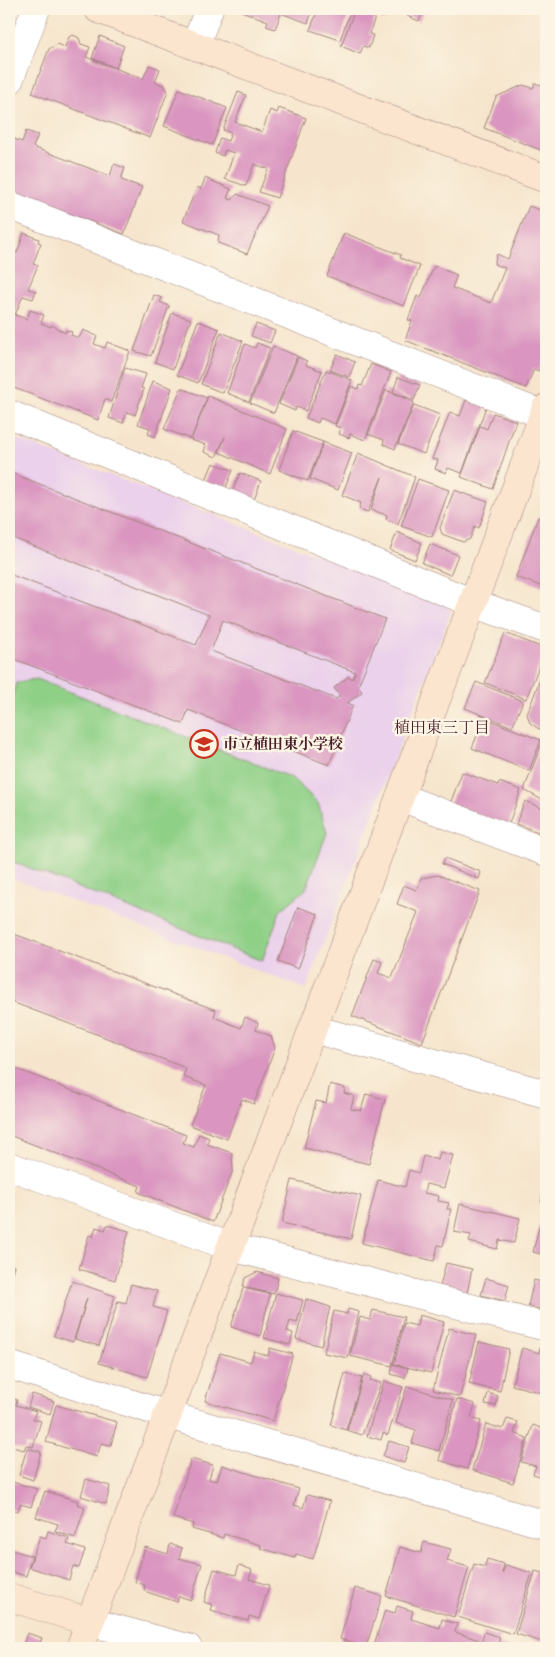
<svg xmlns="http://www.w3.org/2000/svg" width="555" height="1657" viewBox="0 0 555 1657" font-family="'IM FELL English','Noto Serif JP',serif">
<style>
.built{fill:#ebd1eb}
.grass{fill:#8fd087;stroke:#6c7859}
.building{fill:#da96c0;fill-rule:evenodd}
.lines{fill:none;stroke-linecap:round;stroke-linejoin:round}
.street-casing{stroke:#a0827c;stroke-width:29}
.secondary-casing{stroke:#a0827c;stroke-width:29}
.street{stroke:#fff;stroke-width:28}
.secondary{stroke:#fbe5cf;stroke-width:28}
.labels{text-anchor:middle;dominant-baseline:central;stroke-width:5;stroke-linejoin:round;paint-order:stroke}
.poi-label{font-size:15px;font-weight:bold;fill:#4a1f2b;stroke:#fcf5e5;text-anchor:start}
.neighbourhood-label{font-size:16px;fill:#4a1f2b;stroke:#fcf5e5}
</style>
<rect width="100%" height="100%" fill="#fcf5e5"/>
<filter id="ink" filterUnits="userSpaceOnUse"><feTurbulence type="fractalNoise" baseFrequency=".02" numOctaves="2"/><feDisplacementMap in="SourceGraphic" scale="10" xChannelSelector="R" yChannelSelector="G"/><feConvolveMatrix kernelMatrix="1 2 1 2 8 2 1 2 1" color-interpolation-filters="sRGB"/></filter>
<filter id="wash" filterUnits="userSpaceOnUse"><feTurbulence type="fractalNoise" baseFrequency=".0096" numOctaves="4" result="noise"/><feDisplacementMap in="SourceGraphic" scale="20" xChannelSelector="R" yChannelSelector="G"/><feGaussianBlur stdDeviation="1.12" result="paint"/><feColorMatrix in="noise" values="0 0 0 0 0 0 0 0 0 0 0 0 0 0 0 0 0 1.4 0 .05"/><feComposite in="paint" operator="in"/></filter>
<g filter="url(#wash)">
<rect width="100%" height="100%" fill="#f6e5cc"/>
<path class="built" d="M9,436L447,605L451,611L306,989L9,877Z"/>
<path class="grass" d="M37,679L292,778L318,803L327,833L306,889L280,911L262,961L9,860V705L17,682Z"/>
<g id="blocks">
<path class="building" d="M236,9H283L275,29L266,26L268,21Z
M285,9H313L308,23L283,14Z
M318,9H351L340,40L310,30Z
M355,9H387L383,18L376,15L369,34L373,35L369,48L363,46L360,54L341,46Z
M410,9H424L419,21L407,16Z
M73,35L79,38L81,44L90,47L86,57L143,79L149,65L160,69L155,82L164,85L168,91L150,138L32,93L49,49L57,44L65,47L69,37Z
M100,36L124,46L116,68L92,58Z
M535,83L546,87V152L484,128L496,97L523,85L533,88Z
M179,89L227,108L212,145L164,126Z
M238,92L246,95L235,122L262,132L270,110L277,113L279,108L306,118L277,198L259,192L268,169L254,164L246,186L225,179L234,153L225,150L223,156L215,153L220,138L228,141L231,133L223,130Z
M26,131L38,135L33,147L110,176L114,164L125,168L121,180L142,187L124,234L9,191V137L22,142Z
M205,178L231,189L227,198L232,200L237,194L268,206L247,254L218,243L219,235L183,221L197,187L201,189Z
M529,206L546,212V352L539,371L534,369L526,388L405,340L412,321L408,320L417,296L421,298L434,266L457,275L452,288L491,303L505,268L494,264L497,254L508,259Z
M24,233L39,239L38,242L41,243L33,264L38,265L28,289L36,291L33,299L23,296L15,315L27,319L30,310L44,315L41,323L51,327L52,325L65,333L66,330L72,332L71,335L79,338L83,330L97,336L94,344L105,348L107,342L130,351L111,402L105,399L98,420L9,386V250L17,253Z
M344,233L401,255L400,258L420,266L404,306L327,276Z
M154,295L162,298L160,302L169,306L151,356L134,351Z
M172,313L191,319L173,369L155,362Z
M198,321L219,329L198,383L177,375Z
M256,324L275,331L270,343L251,336Z
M221,332L243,341L223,393L201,384Z
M257,343L270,348L249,402L227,393L245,344L255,348Z
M273,346L297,356L274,413L250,403Z
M337,354L355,362L349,377L330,370Z
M298,357L307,361L306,365L322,371L306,411L296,407L295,411L279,404Z
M371,364L391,372L365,440L350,434L349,438L339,434L341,428L335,426L351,386L358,389L359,385L362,386Z
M125,368L146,374L141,388L144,389L135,415L127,412L123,423L109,418Z
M326,370L352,380L335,424L320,418L318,423L306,418Z
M398,377L420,385L414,400L393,392Z
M153,381L172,388L155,437L148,434L150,428L138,424Z
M181,388L207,398L191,439L164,429Z
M386,390L414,402L395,449L383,444L384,440L368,434Z
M208,396L287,429L270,474L219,452L225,437L216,457L204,452L206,445L191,440Z
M466,400L486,407L462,473L448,468L446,473L435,469L438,460L432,459L450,412L460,416Z
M414,405L440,415L424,454L398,444Z
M493,413L516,421L493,489L461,477L480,426L487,429Z
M293,431L323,442L308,481L279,470Z
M323,442L352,453L338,490L310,479Z
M358,453L415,477L398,524L386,519L387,515L371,510L382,477L368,512L359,509L361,503L342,495Z
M213,463L233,470L225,490L205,482Z
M9,472L385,619L358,686L362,692L347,703L353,705L329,765L188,710L183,724L9,657V574L196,645L209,615L13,538L9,548ZM223,620L355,672L352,679L349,676L334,688L340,696L336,699L211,651Z
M240,473L261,481L254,500L232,492Z
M418,479L449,490L432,537L401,526Z
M454,490L488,502L479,528L475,526L470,539L463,542L442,534L440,528Z
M538,517L546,520V588L516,577Z
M397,532L422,543L415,560L390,550Z
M430,544L458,555L450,575L422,563Z
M505,633L546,649L526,699L485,683Z
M545,666L546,727L539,729L530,723L527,714Z
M476,682L523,701L512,727L465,708Z
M484,718L541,740L529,771L472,748Z
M541,745L546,747V802L524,790Z
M462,772L498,785L499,782L521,790L508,826L450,804Z
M525,801L546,810V819L541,833L516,824Z
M546,822V839L541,836Z
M445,858L481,872L479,879L442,864Z
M438,875L480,891L422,1043L352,1016L374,959L382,962L378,973L392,978L418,912L397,904L404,885L416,890L421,878Z
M298,907L318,914L298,969L278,961Z
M9,932L216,1010L214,1017L241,1028L245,1017L258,1023L256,1030L271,1036L275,1048L254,1104L242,1099L227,1139L190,1125L206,1085L183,1077L186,1068L9,1001Z
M9,1066L186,1135L183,1143L194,1147L199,1134L209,1138L207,1144L232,1153L233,1170L213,1222L138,1192L140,1186L9,1135Z
M330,1084L345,1088L344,1093L354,1096L351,1109L361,1111L366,1094L385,1099L369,1164L304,1148L316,1101L326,1103Z
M440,1152L453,1155L444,1188L426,1184L424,1193L439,1196L438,1201L449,1203L447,1209H451L443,1246L438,1245L434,1261L362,1243L378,1180L405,1187L409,1170L419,1173L423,1156L438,1160Z
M292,1180L361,1196L351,1239L282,1223Z
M543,1190L546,1191V1203L541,1202Z
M460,1204L520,1218L514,1243L499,1240L497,1249L469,1242L471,1235L454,1232Z
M540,1223L546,1224V1258L545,1255L533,1252Z
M107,1225L129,1231L115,1280L79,1269L89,1235L93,1237L96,1227L105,1230Z
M446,1263L472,1269L467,1293L440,1286Z
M9,1264L14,1266L9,1282Z
M257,1272L278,1278L274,1294L243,1287L245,1278Z
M486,1278L509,1285L505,1301L481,1295Z
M534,1280L546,1283V1311L528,1306Z
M72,1281L115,1296L99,1346L75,1339L87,1298L73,1342L54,1336Z
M131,1284L157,1291L153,1307L167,1311L147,1377L99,1363L118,1301L126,1303Z
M243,1288L270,1294L260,1336L231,1327Z
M276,1293L303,1300L297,1323L290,1321L287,1331L293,1333L290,1345L264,1338Z
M306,1299L330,1307L321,1346L296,1339Z
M348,1309L359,1312L348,1358L324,1353L334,1311L347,1314Z
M373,1310L404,1317L392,1366L350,1356L360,1317L370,1320Z
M419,1315L444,1322L431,1373L394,1364L404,1323L417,1326Z
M449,1328L476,1335L460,1397L433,1390Z
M479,1342L509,1349L500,1391L469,1384Z
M270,1348L293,1354L273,1421L205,1401L220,1353L251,1362L254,1351L268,1356Z
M522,1348L539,1353L540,1348L546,1350V1394L512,1385Z
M393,1364L408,1368L405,1378L391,1374Z
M345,1373L362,1378L346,1430L331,1425Z
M364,1374L371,1377L370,1380L381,1383L362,1435L347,1430Z
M384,1381L403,1387L388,1435L383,1433L381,1440L367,1436Z
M407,1386L453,1400L439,1451L412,1443L416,1430L396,1423Z
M488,1393L498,1396L496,1406L485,1404Z
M32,1394L54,1401L50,1414L28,1407Z
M9,1398L17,1400L16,1405L36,1411L33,1419L41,1421L33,1447L26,1445L24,1450L9,1446Z
M457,1399L475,1404L471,1418L481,1421L467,1469L439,1460Z
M56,1405L117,1422L111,1445L101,1443L97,1457L46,1442Z
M507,1419L518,1422L514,1433L527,1438L513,1483L472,1470L486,1424L503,1429Z
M533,1425L546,1430V1478L533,1474L536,1466L521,1462Z
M389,1441L409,1447L404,1463L383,1456Z
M27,1448L41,1452L33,1480L19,1475Z
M191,1459L213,1465L209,1479L217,1481L222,1465L299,1489L294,1505L303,1508L307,1495L330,1501L313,1559L296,1554L295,1558L260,1548L261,1545L224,1534L223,1538L192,1529L193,1524L173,1518Z
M86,1479L110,1486L106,1504L81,1496Z
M9,1481L37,1489L31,1507L20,1504L18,1511L9,1509Z
M45,1491L78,1501L77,1504L85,1507L75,1538L55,1531L58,1524L36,1517Z
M48,1531L69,1538L67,1544L85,1550L79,1568L73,1566L69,1580L29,1567L40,1536L46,1538Z
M424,1542L451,1549L447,1561L469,1567L454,1617L386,1596L400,1547L421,1553Z
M170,1544L182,1548L179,1558L202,1564L191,1600L179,1596L177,1602L144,1591L145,1585L135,1582L145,1547L168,1554Z
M9,1549L32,1556L26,1576L9,1571Z
M487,1559L504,1564L502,1573L506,1565L532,1573L513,1634L458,1617L474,1564L485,1567Z
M239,1565L252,1570L249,1579L269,1585L259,1619L249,1616L248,1621L211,1610L213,1605L204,1602L214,1569L236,1575Z
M535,1571L546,1574V1643L516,1634Z
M355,1588L382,1596L366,1647L340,1639Z
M397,1606L413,1611L411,1619L440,1628L442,1619L457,1624L455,1632L482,1641L484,1632L500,1637L498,1644L510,1648H373L385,1610L395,1613Z
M27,1633L42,1638L39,1645L47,1648H22Z"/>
</g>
</g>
<g filter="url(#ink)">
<use href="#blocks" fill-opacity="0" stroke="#a0827c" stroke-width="1"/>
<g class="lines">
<defs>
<path id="street" d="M195,46L209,9
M9,81L36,9
M9,205L546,416
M9,414L473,603L546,629
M400,797L546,852
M313,1029L546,1094
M9,1166L231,1247L546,1327
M9,1365L168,1415L546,1525
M90,1622L188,1648"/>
<path id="secondary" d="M98,9L546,179
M9,1597L90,1622
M80,1648L546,408"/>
</defs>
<use href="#street" class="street-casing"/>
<use href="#secondary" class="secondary-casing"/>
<use href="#street" class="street"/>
<use href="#secondary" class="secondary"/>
</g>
</g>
<defs>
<symbol id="school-ring" viewBox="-11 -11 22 22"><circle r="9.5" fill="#fcf5e5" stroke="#c8321e" stroke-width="1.5"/><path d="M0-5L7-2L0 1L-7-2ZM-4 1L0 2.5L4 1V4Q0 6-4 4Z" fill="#c8321e"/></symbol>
</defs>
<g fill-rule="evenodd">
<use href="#school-ring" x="188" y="728" width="32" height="32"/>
</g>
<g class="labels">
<g class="poi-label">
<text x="223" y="744">市立植田東小学校</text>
</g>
<g class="neighbourhood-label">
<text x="442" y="729">植田東三丁目</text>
</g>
</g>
<rect width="555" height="1657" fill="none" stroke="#fcf5e5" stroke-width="30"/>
</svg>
